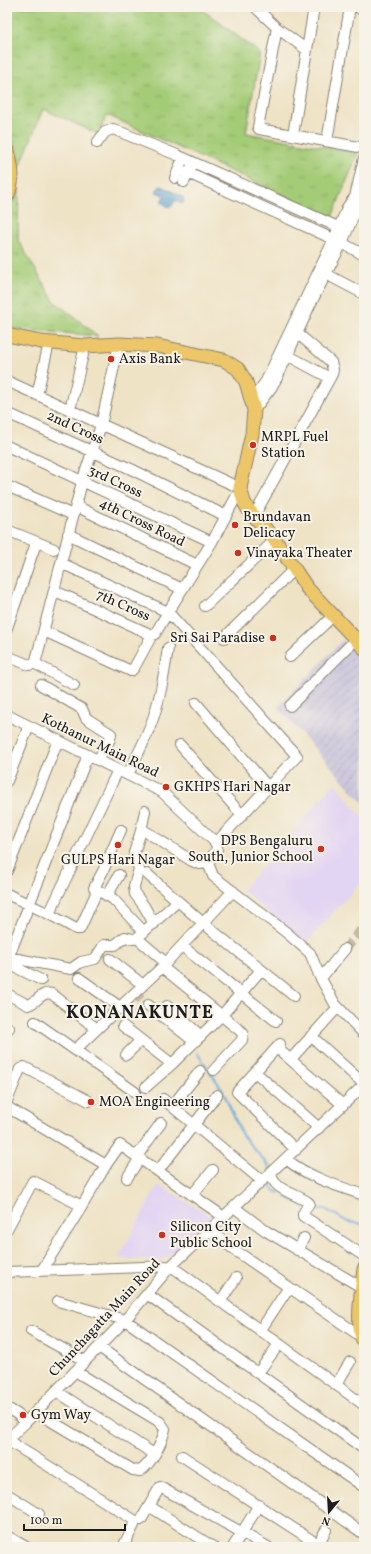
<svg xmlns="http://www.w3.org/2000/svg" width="371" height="1554" viewBox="0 0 371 1554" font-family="Vollkorn,serif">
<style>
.built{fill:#e2d4f3}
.industrial{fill:url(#industrial-furrows)}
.grass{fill:url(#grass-tufts);stroke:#60744a}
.water{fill:url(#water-rules);stroke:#3f627a}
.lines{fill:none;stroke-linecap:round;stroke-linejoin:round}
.stream{stroke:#62a7d8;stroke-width:2}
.minor-tunnel{stroke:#c5bba4;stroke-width:10;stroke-dasharray:10 5;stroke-linecap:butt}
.minor-casing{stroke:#868071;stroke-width:12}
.major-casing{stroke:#868071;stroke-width:15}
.minor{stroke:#fff;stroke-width:10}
.major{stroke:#ecc669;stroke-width:13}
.poi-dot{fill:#c8321e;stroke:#f7f3e8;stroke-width:1.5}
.labels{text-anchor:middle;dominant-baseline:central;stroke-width:4;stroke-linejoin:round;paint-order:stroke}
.poi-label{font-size:14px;fill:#1c1c1c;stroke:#f7f3e8;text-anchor:start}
.street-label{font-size:14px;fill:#1c1c1c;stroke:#f7f3e8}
.district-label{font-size:18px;font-weight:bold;letter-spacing:1px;fill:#1c1c1c;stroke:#f7f3e8}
</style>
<defs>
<pattern id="industrial-furrows" width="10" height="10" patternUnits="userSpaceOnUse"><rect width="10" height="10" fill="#c5c0da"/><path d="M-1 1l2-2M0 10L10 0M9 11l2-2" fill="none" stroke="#a9a4ba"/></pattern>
<pattern id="grass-tufts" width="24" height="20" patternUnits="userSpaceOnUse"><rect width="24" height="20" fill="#a4cc77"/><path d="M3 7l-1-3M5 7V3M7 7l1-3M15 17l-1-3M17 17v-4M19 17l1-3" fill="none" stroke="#8daf66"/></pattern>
<pattern id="water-rules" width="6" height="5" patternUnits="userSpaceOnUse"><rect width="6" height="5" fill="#62a7d8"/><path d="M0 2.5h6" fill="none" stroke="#5087ae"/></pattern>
</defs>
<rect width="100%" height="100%" fill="#f7f3e8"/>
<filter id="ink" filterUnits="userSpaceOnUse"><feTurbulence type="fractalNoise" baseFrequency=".025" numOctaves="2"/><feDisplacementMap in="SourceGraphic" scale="8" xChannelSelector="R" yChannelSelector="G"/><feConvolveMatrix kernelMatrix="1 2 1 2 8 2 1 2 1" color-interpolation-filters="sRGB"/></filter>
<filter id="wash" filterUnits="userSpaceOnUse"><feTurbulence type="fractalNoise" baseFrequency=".012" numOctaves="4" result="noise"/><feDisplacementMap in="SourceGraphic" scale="16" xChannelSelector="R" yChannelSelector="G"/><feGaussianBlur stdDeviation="0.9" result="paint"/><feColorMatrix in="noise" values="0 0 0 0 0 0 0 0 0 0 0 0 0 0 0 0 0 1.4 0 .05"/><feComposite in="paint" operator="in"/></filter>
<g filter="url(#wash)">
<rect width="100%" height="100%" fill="#efe3c6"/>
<path class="built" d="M335,783L364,819V879L305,944L242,890Z
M158,1185L213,1217L172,1253L159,1261L118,1258Z"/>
<path class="industrial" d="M343,640L364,660V804L278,707Z"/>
<path class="grass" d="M7,7H199L260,53L246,133L358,153L332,217L107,115L98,134L43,109L20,167L7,113Z
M19,189L18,240L54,301L98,336L7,328V216Z"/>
<path class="water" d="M162,186L183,197L184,202L182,204L177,201H174L173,205L170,207L166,206L161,201L164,197L163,195L156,192L158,188Z"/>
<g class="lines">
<path class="stream" d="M197,1053L222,1089L242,1135L269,1166V1170
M271,1184V1188L279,1193
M285,1196L304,1207
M309,1209H325L348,1222L364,1224"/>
</g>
</g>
<g filter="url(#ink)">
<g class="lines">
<path class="minor-tunnel" d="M345,949L364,927
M134,993L148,1005"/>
<defs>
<path id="minor" d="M255,7L277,28L307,50
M358,7L364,12
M277,28L258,127L259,129L364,148
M293,135L314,7
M327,141L350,7
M97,143L105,132L113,129L177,155L347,231
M179,169L342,243L364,255
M175,178L181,163
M184,182L191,168
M326,274L364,294
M287,355L330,378
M7,381L240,488
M37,395L49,343
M252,400L266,381L334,239L348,206L355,197
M70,410L85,346
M254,410L271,388L278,376L310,305L342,243L356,210L355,197L364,158
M7,413L131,469L226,516
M7,446L212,542
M7,486L73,515
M76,506L197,565
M254,516L332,374L333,370L331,362L297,333
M7,530L54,549
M68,534L182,589
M55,591L152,635L155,634L168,612L61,563
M205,606L275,540
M7,628L36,543
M44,631L131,671L134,668L152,635
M224,638L294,569
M7,656L29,665L34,663L36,660L82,482L101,425L119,344
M290,657L333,616
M34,663L74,685
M41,685L82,709L86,718L111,734L110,739L98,760
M196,703L268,787
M290,706L355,640
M7,715L162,792L216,843L217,849L208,863L213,876L287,933L310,953L320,977L335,1004L364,1034
M180,745L242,815
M128,775C135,759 144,743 150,727C160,701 164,675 168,648
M7,781L29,726
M121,830L103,871L94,888L113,899L144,932
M141,831L145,811
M216,843L297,756L168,612L212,542L236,497L241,493
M7,871L58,740
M147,874L203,923L294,996
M7,894L49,914L118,770
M107,896L119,875
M49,914L76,929H80L97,891
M154,924L144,906L135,894L134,886L139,869L134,853L141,831H145L192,861L199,864L208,863
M137,938L166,963
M182,946L276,1021
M7,957L71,969L81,962L95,959L104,945H115L125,937L133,939L137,938L178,901
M110,959L143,985
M7,961L88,755
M7,963L41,980
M162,967L243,1033L242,1040L214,1070
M79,978L120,1007
M321,978L345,949
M7,994L28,1005C38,1002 41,991 52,994L97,1029
M148,1005L195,1042
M167,1006L201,1036
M35,1022L135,1092
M123,1026L172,1064
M7,1028H9
M311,1036L364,1084
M280,1044L237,1092L296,1150
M277,1048L343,1105
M75,1050L162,967L233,891
M126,1055L141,1040
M291,1059L338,1007
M255,1072L319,1128
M146,1087L172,1064L222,1015L261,970
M163,1099L262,1181
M7,1101L20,1069L24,1067L89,1101
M172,1106L200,1071
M7,1107L106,1165
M137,1156L161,1123
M286,1159C308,1177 337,1186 364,1195
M158,1171L217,1095
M271,1173C272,1190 298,1194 309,1203L303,1214V1216L364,1256
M127,1178L140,1158
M192,1195L213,1170
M235,1208L266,1231L361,1287
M7,1229L33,1181L82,1206
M210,1231L236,1251L362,1337
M297,1250L304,1238
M42,1270L82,1206L106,1165L120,1145L224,1217
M7,1272L171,1266L364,1405
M147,1294L364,1449
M58,1301L125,1320L364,1487
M220,1302L236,1278
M31,1331L85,1361
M260,1331L289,1287
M99,1347L364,1534
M258,1373L279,1344
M336,1385L350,1362
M56,1391L154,1454
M7,1408L17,1414L26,1422
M36,1412L133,1470L140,1471C152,1463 162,1443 165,1429L160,1422L75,1371
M7,1440L26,1422L125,1320L169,1268L364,1085
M7,1440L134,1520V1525L123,1547
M182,1456L316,1543L317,1547
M7,1494L39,1514
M149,1506L213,1547
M141,1520L160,1487L268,1547
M7,1536L26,1547
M317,1546L326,1530
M233,1547L259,1505"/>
<path id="major" d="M7,147C12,169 15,176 7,197
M7,335L41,342L85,346L119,344L157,346L224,360L238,369L246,382L254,410L252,434L240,488L244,502L248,509L275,540L307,588L364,648
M364,1269C362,1286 355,1329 364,1342"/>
</defs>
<use href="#minor" class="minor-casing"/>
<use href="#major" class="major-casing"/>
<use href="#minor" class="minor"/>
<use href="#major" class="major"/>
</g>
</g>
<g class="poi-dot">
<circle cx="111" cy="359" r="4"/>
<circle cx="253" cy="445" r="4"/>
<circle cx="235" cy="525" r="4"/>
<circle cx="238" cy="553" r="4"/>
<circle cx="273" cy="638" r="4"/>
<circle cx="166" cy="787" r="4"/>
<circle cx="118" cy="845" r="4"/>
<circle cx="321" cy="849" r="4"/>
<circle cx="91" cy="1102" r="4"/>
<circle cx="162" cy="1235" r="4"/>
<circle cx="23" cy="1415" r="4"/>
</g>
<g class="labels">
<g class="poi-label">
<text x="119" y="359">Axis Bank</text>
<text x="261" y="437">MRPL Fuel<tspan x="261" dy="16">Station</tspan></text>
<text x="243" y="517">Brundavan<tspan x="243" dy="16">Delicacy</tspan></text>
<text x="246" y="553">Vinayaka Theater</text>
<text x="265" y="638" text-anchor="end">Sri Sai Paradise</text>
<text x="174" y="787">GKHPS Hari Nagar</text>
<text x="313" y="841" text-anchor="end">DPS Bengaluru<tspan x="313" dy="16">South, Junior School</tspan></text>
<text x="118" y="860" text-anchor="middle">GULPS Hari Nagar</text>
<text x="99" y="1102">MOA Engineering</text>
<text x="170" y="1227">Silicon City<tspan x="170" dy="16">Public School</tspan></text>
<text x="31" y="1415">Gym Way</text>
</g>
<g class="street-label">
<text transform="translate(75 428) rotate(25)">2nd Cross</text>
<text transform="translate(115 482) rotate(25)">3rd Cross</text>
<text transform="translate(142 523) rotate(26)">4th Cross Road</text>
<text transform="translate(123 606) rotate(24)">7th Cross</text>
<text transform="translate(100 746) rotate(26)">Kothanur Main Road</text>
<text transform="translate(105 1318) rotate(-47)">Chunchagatta Main Road</text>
</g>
<g class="district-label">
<text x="140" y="1013">KONANAKUNTE</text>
</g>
</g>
<rect width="371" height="1554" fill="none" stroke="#f7f3e8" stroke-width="24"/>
<g transform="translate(329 1512) rotate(198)" stroke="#f7f3e8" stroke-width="3" paint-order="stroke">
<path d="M0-3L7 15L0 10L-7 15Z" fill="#1c1c1c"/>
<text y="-6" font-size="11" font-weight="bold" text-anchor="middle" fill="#1c1c1c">N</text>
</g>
<path d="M24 1524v6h101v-6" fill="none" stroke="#1c1c1c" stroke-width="2"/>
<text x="30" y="1524" font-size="12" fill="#1c1c1c" stroke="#f7f3e8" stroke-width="3" paint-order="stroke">100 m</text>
</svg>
